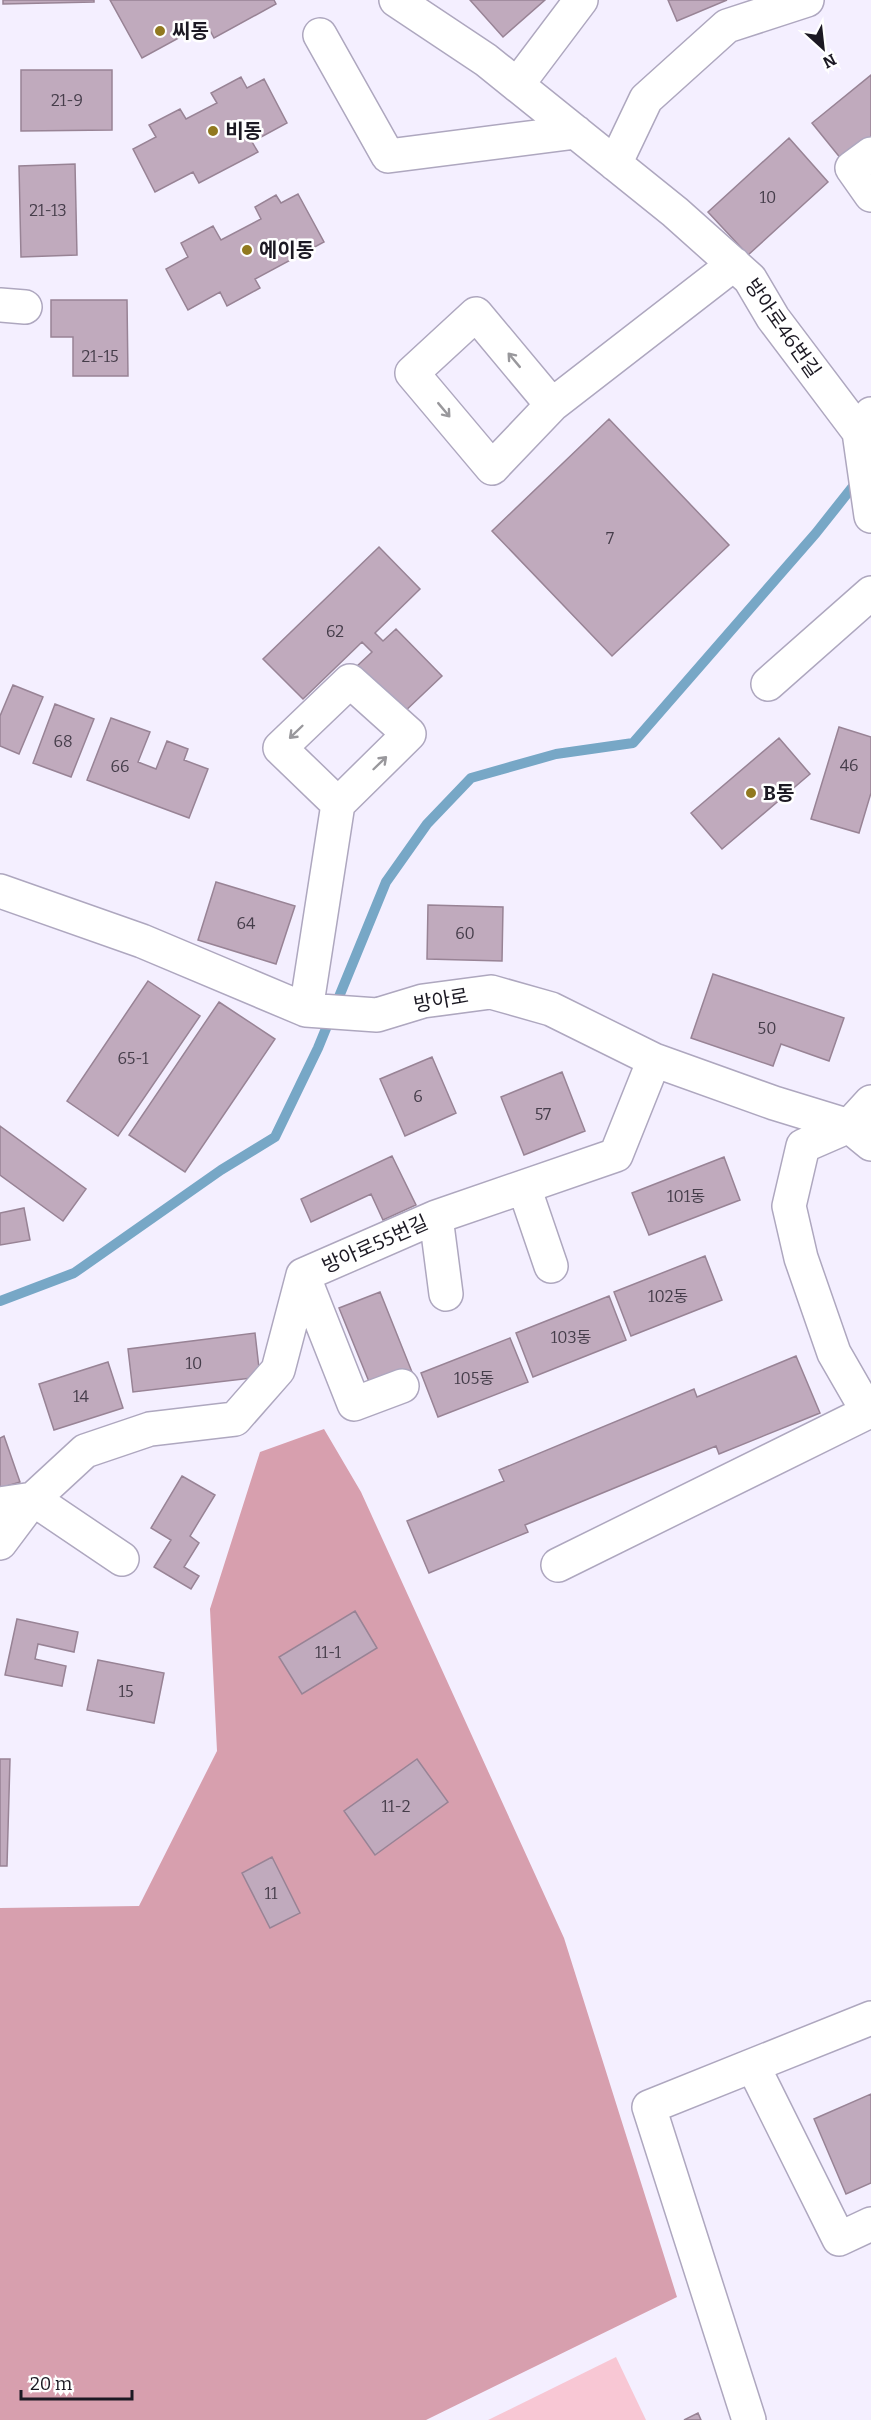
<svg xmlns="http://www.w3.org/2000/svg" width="871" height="2420" viewBox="0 0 871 2420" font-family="Bitter,'Noto Sans KR',serif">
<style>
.green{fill:#f8c7d4}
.forest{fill:#d79fae}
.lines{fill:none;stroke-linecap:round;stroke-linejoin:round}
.stream{stroke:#77a7c6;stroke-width:10}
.building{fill:#c0aabd;stroke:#988395;stroke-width:1.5}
.minor-casing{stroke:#aea7bf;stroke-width:36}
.minor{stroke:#fff;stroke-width:33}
.oneway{stroke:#99989c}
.poi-dot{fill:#91791f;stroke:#fff;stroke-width:2}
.labels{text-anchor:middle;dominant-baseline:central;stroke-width:5;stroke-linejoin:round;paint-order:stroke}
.number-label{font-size:16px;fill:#453d4a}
.poi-label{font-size:20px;font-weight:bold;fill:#1c1923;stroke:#fff;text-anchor:start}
.street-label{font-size:20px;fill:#1c1923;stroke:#fff}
</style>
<rect width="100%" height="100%" fill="#f4efff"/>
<path class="green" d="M616,2357L646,2420H488Z"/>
<path class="forest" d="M324,1429L361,1492L564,1938L677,2297L426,2420H0V1908L139,1906L217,1751L210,1609L260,1452Z"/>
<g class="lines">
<path class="stream" d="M0,1301L74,1273L221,1170L275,1137L318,1048L386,882L427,824L471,778L556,754L633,743L816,533L858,480"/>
</g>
<path class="building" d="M3,0H94V2L3,4Z
M110,0H274L276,4L214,38L206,23L142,58Z
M470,0H545L503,37Z
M668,0H727L677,21Z
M21,70H112V130L21,131Z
M871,75V144L846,165L812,123Z
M241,77L247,88L264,79L287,123L252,142L258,152L199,183L193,172L155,192L133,149L156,137L149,125L180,109L186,119L217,103L211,93Z
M789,138L828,182L748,255L708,212Z
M75,164L77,255L21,257L19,166Z
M298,194L324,242L255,279L260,288L227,306L220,292L188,310L166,269L188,257L181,243L213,226L221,240L261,219L255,207L276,195L281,203Z
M51,300H127L128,376H73V337H51Z
M609,419L729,545L612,656L492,531Z
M379,547L420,589L375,633L383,641L396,629L442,676L401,715L355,668L372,652L362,642L303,699L263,659Z
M13,685L43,697L19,754L0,746V716Z
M55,704L94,719L71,777L33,763Z
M111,718L150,732L138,762L156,769L167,741L188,749L184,760L208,769L189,818L87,780Z
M839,727L871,737V793L859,833L811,819Z
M779,738L810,774L722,849L691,813Z
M216,882L295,906L276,964L198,940Z
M428,905L503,907L502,961L427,959Z
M713,974L844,1018L829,1061L781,1044L773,1066L691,1038Z
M148,981L200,1016L118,1136L67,1101Z
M219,1002L275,1039L185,1172L129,1135Z
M432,1057L456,1113L405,1136L380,1079Z
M562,1072L585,1131L524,1155L501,1097Z
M0,1126L86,1189L63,1221L0,1175Z
M392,1156L416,1205L383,1220L371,1194L311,1222L301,1199Z
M724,1157L740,1200L649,1235L632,1193Z
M24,1208L30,1240L0,1245V1213Z
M705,1256L722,1300L631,1336L614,1292Z
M380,1292L412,1372L372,1389L339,1308Z
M609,1296L626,1340L533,1377L516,1333Z
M255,1333L260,1377L133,1392L128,1349Z
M510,1338L528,1382L438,1417L421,1373Z
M796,1356L820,1413L719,1454L716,1446L525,1525L528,1532L429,1573L407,1521L504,1481L499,1470L694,1389L697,1397Z
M108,1362L123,1408L54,1430L39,1384Z
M4,1436L20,1482L0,1488V1438Z
M182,1476L215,1495L190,1536L199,1543L184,1567L199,1576L191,1589L154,1567L171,1540L151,1528Z
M355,1611L377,1648L302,1694L279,1657Z
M17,1619L78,1632L74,1652L38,1644L35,1659L66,1666L62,1686L5,1675Z
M98,1660L164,1673L154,1723L87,1710Z
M0,1759H10L7,1866H0Z
M417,1759L448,1802L375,1855L344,1811Z
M272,1857L300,1913L270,1928L242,1873Z
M871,2094V2183L846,2194L814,2119Z
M698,2413L701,2420H684Z"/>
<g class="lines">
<defs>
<path id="minor" d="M396,0L486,60L675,212L750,279L773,318L859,432
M320,35L388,156L576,132
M517,85L581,0
M871,154L852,168L871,195
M615,164L646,99L727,26L807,0
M0,305L25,307
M552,405L476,314L412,373L492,468L552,405L734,264
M871,414L859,432L871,516
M768,684L871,593
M0,891L142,941L306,1010L377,1015L423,1001L491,992L551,1009L654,1060L774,1103L849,1126L871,1102
M306,1010L338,804L409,734L350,681L280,748L338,804
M524,1187L551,1266
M436,1217L446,1294
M303,1275L354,1404L402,1386
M0,1504L33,1499L85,1451L150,1429L235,1419L278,1370L303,1275L436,1217L616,1155L654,1060
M0,1543L33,1499L122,1559
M558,1565L868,1412L834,1353L801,1258L789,1206L803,1146L849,1126L871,1144
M753,2066L839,2239L871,2224
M749,2420L649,2107L871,2018"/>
</defs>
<use href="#minor" class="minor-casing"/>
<use href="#minor" class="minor"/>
</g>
<defs><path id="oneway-shaft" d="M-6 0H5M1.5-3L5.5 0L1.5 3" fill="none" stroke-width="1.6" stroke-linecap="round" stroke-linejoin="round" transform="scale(1.5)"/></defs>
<g class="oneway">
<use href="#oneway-shaft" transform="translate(514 360) rotate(-130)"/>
<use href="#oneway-shaft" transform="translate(444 410) rotate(50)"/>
<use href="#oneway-shaft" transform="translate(296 732) rotate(136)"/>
<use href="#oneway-shaft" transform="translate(380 763) rotate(-44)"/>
</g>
<g class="poi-dot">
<circle cx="160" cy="31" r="6"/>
<circle cx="213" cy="131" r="6"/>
<circle cx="247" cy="250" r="6"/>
<circle cx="751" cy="793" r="6"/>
</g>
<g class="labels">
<g class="number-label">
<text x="67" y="100">21-9</text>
<text x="768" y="197">10</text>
<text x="48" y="210">21-13</text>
<text x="100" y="356">21-15</text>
<text x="610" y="538">7</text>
<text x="335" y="631">62</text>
<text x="63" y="741">68</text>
<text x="849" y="765">46</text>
<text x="120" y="766">66</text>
<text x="246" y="923">64</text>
<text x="465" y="933">60</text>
<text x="767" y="1028">50</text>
<text x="133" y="1058">65-1</text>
<text x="418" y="1096">6</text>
<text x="543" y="1114">57</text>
<text x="686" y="1196">101동</text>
<text x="668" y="1296">102동</text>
<text x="571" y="1337">103동</text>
<text x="194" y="1363">10</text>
<text x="474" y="1378">105동</text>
<text x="81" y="1396">14</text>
<text x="328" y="1652">11-1</text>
<text x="126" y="1691">15</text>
<text x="396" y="1806">11-2</text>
<text x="271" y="1893">11</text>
</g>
<g class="poi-label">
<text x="172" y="31">씨동</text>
<text x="225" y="131">비동</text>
<text x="259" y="250">에이동</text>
<text x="763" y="793">B동</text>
</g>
<g class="street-label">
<text transform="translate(783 328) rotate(55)">방아로46번길</text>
<text transform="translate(441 1000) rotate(-10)">방아로</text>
<text transform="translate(375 1244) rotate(-24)">방아로55번길</text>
</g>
</g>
<g transform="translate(823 48) rotate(153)" stroke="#ffffff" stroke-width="4.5" paint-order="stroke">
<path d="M0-4.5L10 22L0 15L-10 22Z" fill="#1c1923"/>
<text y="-9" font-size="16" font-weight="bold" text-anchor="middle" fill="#1c1923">N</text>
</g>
<path d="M21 2390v9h111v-9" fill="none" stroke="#1c1923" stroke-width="3"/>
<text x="30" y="2390" font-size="18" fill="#1c1923" stroke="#ffffff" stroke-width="4.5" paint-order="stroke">20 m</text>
</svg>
